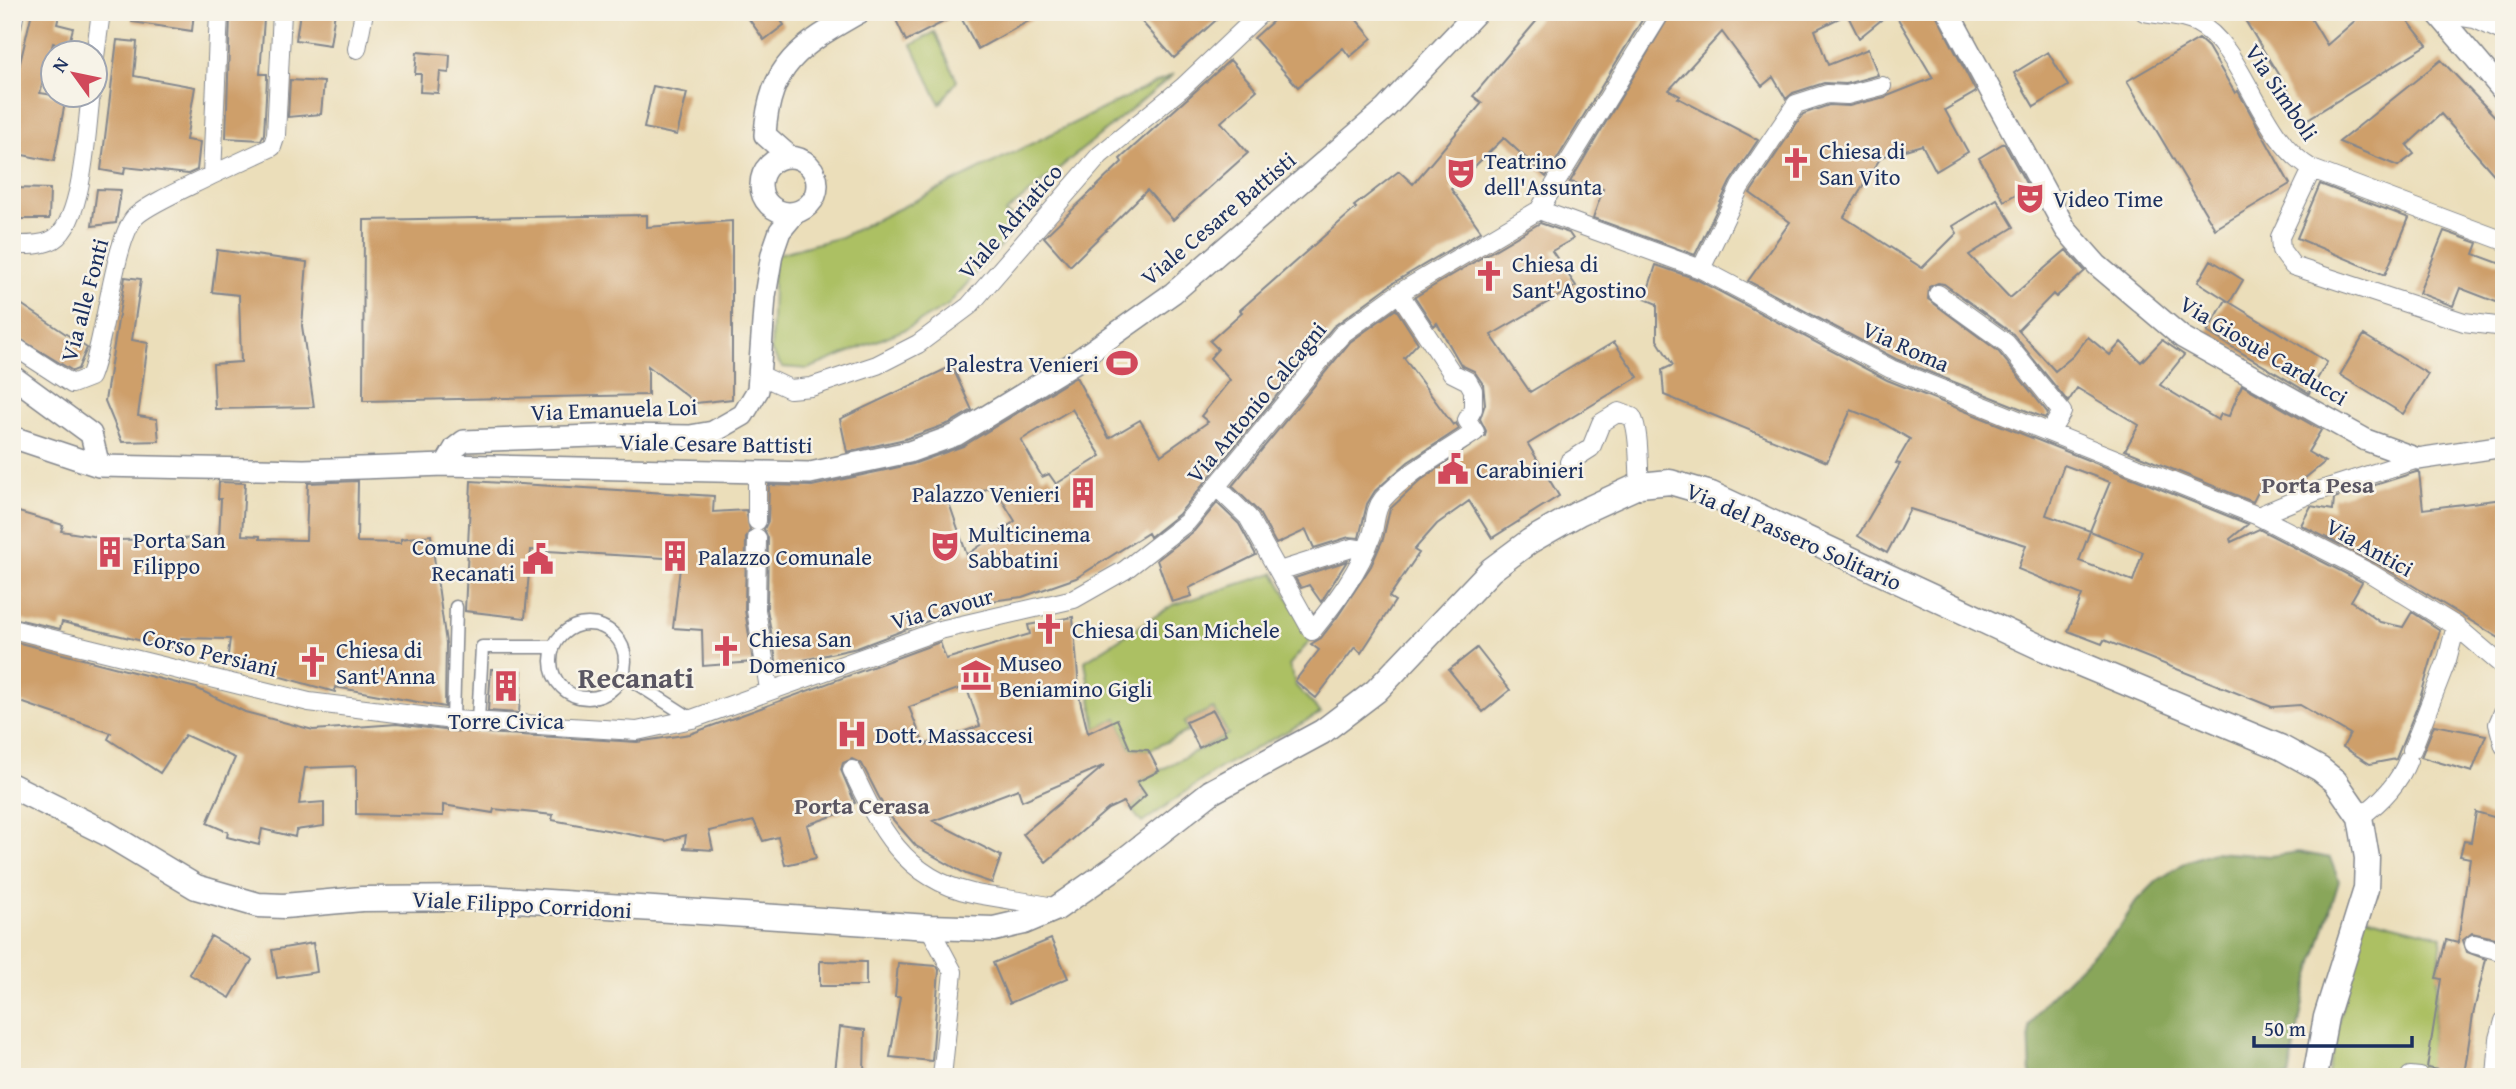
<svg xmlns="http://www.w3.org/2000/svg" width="2516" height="1089" viewBox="0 0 2516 1089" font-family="'Gentium Book Plus',serif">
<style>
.green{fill:#acc064;stroke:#647861;stroke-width:2}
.forest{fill:#89a65a;stroke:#526a5c;stroke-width:2}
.building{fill:#ce9f6a;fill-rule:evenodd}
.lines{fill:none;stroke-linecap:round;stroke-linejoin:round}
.pedestrian-casing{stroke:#83868c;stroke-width:15}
.minor-casing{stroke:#83868c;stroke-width:20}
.tertiary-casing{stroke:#83868c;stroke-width:24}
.secondary-casing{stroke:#83868c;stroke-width:27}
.pedestrian{stroke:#fff;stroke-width:12}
.minor{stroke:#fff;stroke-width:18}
.tertiary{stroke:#fff;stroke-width:21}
.secondary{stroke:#fff;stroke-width:24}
.labels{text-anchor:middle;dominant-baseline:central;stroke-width:5;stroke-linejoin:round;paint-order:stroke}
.street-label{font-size:23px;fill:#1b2f5e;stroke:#f7f3e8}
.poi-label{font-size:23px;fill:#1b2f5e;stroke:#f7f3e8;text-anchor:start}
.neighbourhood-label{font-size:24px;font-weight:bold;fill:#5a5662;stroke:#f7f3e8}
.district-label{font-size:30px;font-weight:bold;fill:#5a5662;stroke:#f7f3e8}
</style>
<rect width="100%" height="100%" fill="#f7f3e8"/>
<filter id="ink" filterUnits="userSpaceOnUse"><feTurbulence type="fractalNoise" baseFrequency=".0143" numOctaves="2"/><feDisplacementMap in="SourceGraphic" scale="14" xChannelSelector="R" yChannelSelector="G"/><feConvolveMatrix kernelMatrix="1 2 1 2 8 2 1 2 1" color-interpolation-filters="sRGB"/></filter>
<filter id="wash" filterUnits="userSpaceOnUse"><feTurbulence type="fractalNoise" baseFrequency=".00686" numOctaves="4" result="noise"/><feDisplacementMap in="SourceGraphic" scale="28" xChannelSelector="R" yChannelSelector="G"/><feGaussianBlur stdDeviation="1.57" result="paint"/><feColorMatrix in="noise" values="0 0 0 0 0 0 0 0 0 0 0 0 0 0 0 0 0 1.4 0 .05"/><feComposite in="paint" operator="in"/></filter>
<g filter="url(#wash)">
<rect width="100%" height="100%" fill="#ebdeba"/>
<path class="green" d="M935,32L957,81L940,104L912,45Z
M1174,74L1005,213L1023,221L947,306L906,329L808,369L782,367L771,351L774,255L841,237Z
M1274,573L1312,639L1289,665L1296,686L1321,713L1221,767L1142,823L1131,809L1146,795L1138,782L1228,734L1213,708L1184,722L1188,731L1150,750L1130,749L1117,718L1096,729L1085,661L1173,605Z
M2362,916L2442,936L2428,1077H2327Z"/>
<path class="forest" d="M2213,852L2271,856L2298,852L2330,858L2339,881L2305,992L2289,1077H2031L2029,1027L2045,1002L2119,928L2136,902L2157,881L2186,862Z"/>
<g id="blocks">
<path class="building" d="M32,12H60L57,24L73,28L68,47L53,43L40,93L66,97L54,161L12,153V97Z
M133,12H194L192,31L132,22Z
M300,12H335L330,45L296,40Z
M744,12H775L784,25L764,40Z
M911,12H1045L978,49L959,14L906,41L896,20Z
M1133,12H1225L1174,58Z
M1283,12H1350L1372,38L1350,57L1343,48L1298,87L1254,38Z
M1544,12H1647L1546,177L1504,138L1451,189L1481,231L1393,283L1333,327L1179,514L1150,537L1148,533L1076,578L1022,597L959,605L960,609L857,648L777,666L767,609L768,538L764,529L768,521L769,485L812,486L913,464L963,446L1076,377L1109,438L1140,420L1161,455L1208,422L1201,416L1230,380L1210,358L1218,349L1210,341L1242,312L1240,310L1356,208L1354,206L1399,171L1413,184L1482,103L1473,96ZM1072,409L1101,456L1056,484L1049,474L1042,477L1021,440ZM994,487L1015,521L967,555L948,500Z
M1672,12H1891L1859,38L1847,14L1815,30L1828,65L1868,49L1878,75L1846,84L1824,83L1793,93L1786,99L1773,77L1762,86L1722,32L1669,90L1680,96L1678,98L1758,140L1730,182L1695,255L1593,218L1603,189L1570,182Z
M1894,12H1935L1976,92L1945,110L1968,152L1936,171L1922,145L1881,157L1844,217L1922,268L1957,233L1953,226L1997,199L2014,227L1969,255L2010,298L2066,250L2085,271L2056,297L2053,294L2018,330L2055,371L2073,356L2088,337L2110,355L2121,342L2141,362L2162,340L2184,355L2160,385L2218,420L2221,414L2229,416L2242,385L2321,430L2308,452L2325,462L2289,491L2265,478L2253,502L2125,450L2139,425L2077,388L2068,402L2013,334L1944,284L1938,283L1929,287L1928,299L1998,351L2048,413L2045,418L1896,359L1748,281L1790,222L1750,193L1803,114L1829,105L1849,106L1885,97L1933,78Z
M2240,12H2307L2327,45L2365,12H2401L2427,45L2306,120Z
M230,16L264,19L260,74H267V79L264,134L261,140L226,138Z
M2199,39L2208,47L2235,93L2238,91L2290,184L2215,229L2127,81Z
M117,40L137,42L134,76L195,87L186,140L200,142L197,170L188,174L125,167L124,174L101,170Z
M417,52L450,55L449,73L440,72L438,93L420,92L421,74H415Z
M2048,52L2068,86L2034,107L2014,73Z
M1230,60L1257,90L1221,122L1248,153L1173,220L1147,190L1070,266L1044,237L1122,162L1120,159Z
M2441,60L2504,126V186L2441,114L2407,145L2414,154L2398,166L2339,142Z
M290,80L324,82L321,114L288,117Z
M653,86L687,93L677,135L644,128Z
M2004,143L2028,187L2004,201L1979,158Z
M2320,184L2409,218L2385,275L2297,238Z
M13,188L50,189L49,219H13Z
M97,189L121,190L116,223L92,226Z
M647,215V227L732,221V399L696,403L648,366V395L363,401L364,220Z
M1540,223L1569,233L1573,239L1552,251L1576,286L1491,335L1530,392L1614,342L1638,377L1528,444L1559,496L1492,538L1469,501L1437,524L1414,550L1419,553L1389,597L1395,601L1361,653L1355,647L1316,698L1295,681L1319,650L1311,644L1321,638L1338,616L1371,566L1383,539L1390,509L1421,480L1485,436L1486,431L1480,419L1485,404L1483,384L1474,371L1461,365L1437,323L1434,326L1415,297Z
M2444,231L2478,243L2474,254L2504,265V305L2460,288L2453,306L2419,293Z
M217,250L307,262L302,326L314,407L215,409L213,364L241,362L239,295L212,292Z
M2211,260L2243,280L2230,302L2198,282Z
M1656,265L1696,279L1887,380L2248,524L2230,539L2231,542L2259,529L2362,582L2351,601L2380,622L2403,627L2412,612L2440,630L2419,702L2396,759L2370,764L2343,747L2350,734L2300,705L2272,707L2104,640L2102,644L2068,631L2082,595L2018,569L2026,545L1910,509L1887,553L1858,536L1900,464L1896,463L1910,439L1879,421L1851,410L1827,462L1664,395L1662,370L1673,365L1657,340V304L1645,299ZM2064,465L2110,482L2090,531L2046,515ZM2090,531L2143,552L2133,581L2079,561Z
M125,277L141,279L132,340L148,343L138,416L157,419L159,441L122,442L105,401Z
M12,298L87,348L78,369L73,371L12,334Z
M2226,300L2327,362L2309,393L2207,332Z
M1396,309L1418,343L1404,358L1453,425L1456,423L1459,429L1408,462L1375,491L1367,504L1359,538L1349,537L1314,548L1306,530L1276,544L1258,511L1232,486L1350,342Z
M2364,335L2428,374L2403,414L2340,375Z
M952,366L972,410L950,423L905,439L847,452L840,419Z
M2416,472H2419L2423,509L2504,499V641L2376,563L2301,525L2311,506L2333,510L2334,498Z
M358,481L357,542L401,543V539L431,535L446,643L445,707L335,687V692L227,662L230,639L181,638L180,650L62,622L60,629L12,618V510L63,525L61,531L117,540L219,538L221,499H218L219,482L245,483L242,535L260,536V539L306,540L308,483Z
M471,481L714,496L713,512L746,510L750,530L746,538L745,610L753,662L703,666L702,630L673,628L681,559L531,550L525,618L465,611Z
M1217,503L1239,524L1256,555L1189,588L1192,596L1172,602L1157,560L1194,531Z
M1347,561L1321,602L1309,585L1301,588L1295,578Z
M1073,617L1080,700L1088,733L1117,719L1130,749L1148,750L1159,771L1137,782L1146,795L1128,811L1123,802L1108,809L1046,862L1023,834L1105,765L1022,801L1018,789L933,821L1001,856L992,883L966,874L916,846L887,813L862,764L852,759L843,763L841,770L855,803L839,809L841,813L807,825L816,858L785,865L778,837L763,841L754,821L709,831L713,850L684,848L686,835L666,841L552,820L553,815L494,809L493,813L443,805V816L356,814V766L305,768L299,804L324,802V826L296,830L295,837L262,829L259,845L227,837L228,832L207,823L235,758L185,735L160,773L108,739L111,733L12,699V641L196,688L245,712L313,730L397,724L452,731L637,742L690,734L940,642L946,659L1030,634L1028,625ZM966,686L980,726L924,745L909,707Z
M1477,648L1510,690L1483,712L1449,670Z
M491,669L522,671L519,713L488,711Z
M1213,710L1226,734L1199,748L1186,722Z
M2434,725L2486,735L2472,772L2421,757Z
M2476,812L2504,820V940L2472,933L2463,940L2467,952L2486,959L2473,1015L2464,1075L2427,1068L2441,979L2436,978L2446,940L2458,943L2470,858L2460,856L2464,841L2471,842Z
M211,936L252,960L230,998L189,974Z
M1051,939L1068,978L1010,1003L993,963Z
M313,943L317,972L277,978L272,950Z
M820,961L866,962V986H820Z
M898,963L937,966L939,970L932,1061L890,1057L900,997H895Z
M840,1027L865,1030L864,1075L835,1072Z"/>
</g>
</g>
<g filter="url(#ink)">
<use href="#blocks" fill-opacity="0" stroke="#83868c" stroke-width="2"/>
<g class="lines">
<defs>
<path id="pedestrian" d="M551 661a37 37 0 1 1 74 0a37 37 0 1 1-74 0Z
M625,676L692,719
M453,720L456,607
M478,721L482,647H552"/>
<path id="minor" d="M2144,12C2162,16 2181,15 2197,23C2245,48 2258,138 2312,169L2504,241
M2437,13L2475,19L2504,32
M12,27L15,12
M357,49L364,12
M94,64L101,12
M2312,169L2280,237L2281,250L2293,266L2464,322L2504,327
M212,175L272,147L276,135L282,12
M1539,210L1701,269L1891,369L2258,516L2370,573L2456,626L2504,667
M12,245C24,245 38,246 50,241C84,228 86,128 91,94
M1701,269L1740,187L1796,104L1827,94L1847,95L1882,86
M1938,294L2006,343L2062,412L2050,432
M12,345L72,384L90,377C105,343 114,237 136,216C150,203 193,185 212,175L219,12
M760,375L790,389L811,387L877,365L918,344L969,306L1100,155L1183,87L1262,12
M1569,462L1591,448L1601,423L1619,412L1632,417C1640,431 1638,466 1640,485
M1218,488L1248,517L1312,631C1335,603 1360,570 1372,535C1376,523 1374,510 1383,499C1407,472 1445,452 1475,432L1467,420L1473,409V390L1468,381L1452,373L1399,293
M2258,516L2315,492L2418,459
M757,521V473
M757,538L756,610L769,689
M1279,571L1352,548L1364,550
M12,629L309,702L453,720L637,731L692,719L940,630L1074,599L1125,570L1187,522L1342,334L1399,293L1539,210L1661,12
M2504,710L2498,724L2504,746
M2412,750L2447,660L2456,626
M852,770C879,827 904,878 972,893C1000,899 1028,901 1057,908
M2360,817C2381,802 2398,785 2408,760
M929,927L953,972L942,1077
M2474,944L2504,952
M2410,1076L2420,1077
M2496,1077L2499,1039L2504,1021"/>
<path id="tertiary" d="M1948,12L2066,230L2097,265L2182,337L2366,440L2418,459L2504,446
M2436,12L2504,92
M761 185a28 28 0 1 1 56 0a28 28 0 1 1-56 0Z
M790,157L765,135C769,63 802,45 860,12
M12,376L91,434L99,466
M12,437L99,466L304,470L445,465L810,473L909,452L956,435L1077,361L1173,293L1385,109L1477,12
M445,465L455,448L464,441L620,435L690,436L713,432L743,415L758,390L765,296L772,254L780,231L795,213"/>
<path id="secondary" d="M12,786L106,833L196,887L258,905L284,906L362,899L487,898L929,927L994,929L1024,922L1057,908L1117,866L1211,792L1322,732L1376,691L1491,570L1530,541L1579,513L1640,485L1670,482L1711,494L2042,648L2280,747L2320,769L2335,781L2360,817L2367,858L2366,889L2326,1017L2315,1077"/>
</defs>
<use href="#pedestrian" class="pedestrian-casing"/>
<use href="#minor" class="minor-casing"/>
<use href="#tertiary" class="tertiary-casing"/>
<use href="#secondary" class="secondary-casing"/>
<use href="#pedestrian" class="pedestrian"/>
<use href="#minor" class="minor"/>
<use href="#tertiary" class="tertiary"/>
<use href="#secondary" class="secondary"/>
</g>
</g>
<defs>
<symbol id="church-bare" viewBox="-9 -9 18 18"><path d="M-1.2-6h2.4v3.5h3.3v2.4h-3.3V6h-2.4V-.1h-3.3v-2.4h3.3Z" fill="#d1495b" stroke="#f7f3e8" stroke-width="2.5" paint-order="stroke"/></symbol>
<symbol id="theatre-bare" viewBox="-9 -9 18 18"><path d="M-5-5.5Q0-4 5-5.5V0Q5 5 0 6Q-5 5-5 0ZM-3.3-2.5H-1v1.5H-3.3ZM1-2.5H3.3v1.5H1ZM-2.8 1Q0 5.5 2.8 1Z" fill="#d1495b" stroke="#f7f3e8" stroke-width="2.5" paint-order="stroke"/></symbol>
<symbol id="stadium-bare" viewBox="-9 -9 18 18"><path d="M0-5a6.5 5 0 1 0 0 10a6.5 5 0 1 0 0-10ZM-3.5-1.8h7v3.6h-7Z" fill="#d1495b" stroke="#f7f3e8" stroke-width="2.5" paint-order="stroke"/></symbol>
<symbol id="civic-bare" viewBox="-9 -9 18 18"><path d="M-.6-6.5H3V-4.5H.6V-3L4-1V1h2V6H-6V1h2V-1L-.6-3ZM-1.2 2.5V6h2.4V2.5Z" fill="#d1495b" stroke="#f7f3e8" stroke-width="2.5" paint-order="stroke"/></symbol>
<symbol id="building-bare" viewBox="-9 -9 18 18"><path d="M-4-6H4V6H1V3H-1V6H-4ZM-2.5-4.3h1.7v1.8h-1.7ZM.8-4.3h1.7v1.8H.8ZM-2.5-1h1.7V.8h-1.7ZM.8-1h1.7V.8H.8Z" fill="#d1495b" stroke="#f7f3e8" stroke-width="2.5" paint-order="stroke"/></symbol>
<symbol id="museum-bare" viewBox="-9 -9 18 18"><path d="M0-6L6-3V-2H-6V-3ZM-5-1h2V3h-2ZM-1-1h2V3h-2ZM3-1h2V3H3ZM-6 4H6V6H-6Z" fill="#d1495b" stroke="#f7f3e8" stroke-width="2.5" paint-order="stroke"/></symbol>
<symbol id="hospital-bare" viewBox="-9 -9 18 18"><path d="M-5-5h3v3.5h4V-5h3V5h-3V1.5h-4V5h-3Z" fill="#d1495b" stroke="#f7f3e8" stroke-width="2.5" paint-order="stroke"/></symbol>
</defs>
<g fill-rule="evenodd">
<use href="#church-bare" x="1774" y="141" width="44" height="44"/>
<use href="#theatre-bare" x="1439" y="151" width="44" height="44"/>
<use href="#theatre-bare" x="2008" y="176" width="44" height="44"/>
<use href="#church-bare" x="1467" y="254" width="44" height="44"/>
<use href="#stadium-bare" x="1100" y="341" width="44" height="44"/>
<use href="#civic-bare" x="1431" y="447" width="44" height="44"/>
<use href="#building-bare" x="1061" y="471" width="44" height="44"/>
<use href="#theatre-bare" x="923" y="524" width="44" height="44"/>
<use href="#building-bare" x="88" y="530" width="44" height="44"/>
<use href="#building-bare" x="653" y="534" width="44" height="44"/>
<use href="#civic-bare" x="516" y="537" width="44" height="44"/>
<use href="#church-bare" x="1027" y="607" width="44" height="44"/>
<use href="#church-bare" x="704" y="629" width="44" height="44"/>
<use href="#church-bare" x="291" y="640" width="44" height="44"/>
<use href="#museum-bare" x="954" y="653" width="44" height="44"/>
<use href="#building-bare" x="484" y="664" width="44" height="44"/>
<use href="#hospital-bare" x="830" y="712" width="44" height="44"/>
</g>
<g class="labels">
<g class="street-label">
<text transform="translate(2282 92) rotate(56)">Via Simboli</text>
<text transform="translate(1218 218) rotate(-40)">Viale Cesare Battisti</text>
<text transform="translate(1010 221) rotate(-49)">Viale Adriatico</text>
<text transform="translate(84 300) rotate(-75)">Via alle Fonti</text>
<text transform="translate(1906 346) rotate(24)">Via Roma</text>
<text transform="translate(2264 350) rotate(31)">Via Giosuè Carducci</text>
<text transform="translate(1256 402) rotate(-50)">Via Antonio Calcagni</text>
<text transform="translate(614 409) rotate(-2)">Via Emanuela Loi</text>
<text transform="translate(716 443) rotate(1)">Viale Cesare Battisti</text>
<text transform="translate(1794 536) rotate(24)">Via del Passero Solitario</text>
<text transform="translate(2370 547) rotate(29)">Via Antici</text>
<text transform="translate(942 608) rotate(-15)">Via Cavour</text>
<text transform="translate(210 652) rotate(14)">Corso Persiani</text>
<text transform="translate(522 904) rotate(3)">Viale Filippo Corridoni</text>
</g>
<g class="poi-label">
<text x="1819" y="150">Chiesa di<tspan x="1819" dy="26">San Vito</tspan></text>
<text x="1484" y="160">Teatrino<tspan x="1484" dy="26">dell'Assunta</tspan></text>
<text x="2053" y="198">Video Time</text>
<text x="1512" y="263">Chiesa di<tspan x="1512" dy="26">Sant'Agostino</tspan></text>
<text x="1099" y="363" text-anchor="end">Palestra Venieri</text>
<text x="1476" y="469">Carabinieri</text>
<text x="1060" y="493" text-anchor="end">Palazzo Venieri</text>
<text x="968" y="533">Multicinema<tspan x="968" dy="26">Sabbatini</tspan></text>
<text x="133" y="539">Porta San<tspan x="133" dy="26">Filippo</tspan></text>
<text x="515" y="546" text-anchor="end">Comune di<tspan x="515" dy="26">Recanati</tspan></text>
<text x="698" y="556">Palazzo Comunale</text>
<text x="1072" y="629">Chiesa di San Michele</text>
<text x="749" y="638">Chiesa San<tspan x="749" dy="26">Domenico</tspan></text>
<text x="336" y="649">Chiesa di<tspan x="336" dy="26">Sant'Anna</tspan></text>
<text x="999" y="662">Museo<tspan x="999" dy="26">Beniamino Gigli</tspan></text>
<text x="506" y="720" text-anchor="middle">Torre Civica</text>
<text x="875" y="734">Dott. Massaccesi</text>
</g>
<g class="neighbourhood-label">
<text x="2318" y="484">Porta Pesa</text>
<text x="862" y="805">Porta Cerasa</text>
</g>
<g class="district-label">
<text x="636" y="677">Recanati</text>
</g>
</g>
<rect width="2516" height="1089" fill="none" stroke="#f7f3e8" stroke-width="42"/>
<g transform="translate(74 74) rotate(303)"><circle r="33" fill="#f7f3e8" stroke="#9fa5b1" stroke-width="2"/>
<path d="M0-5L12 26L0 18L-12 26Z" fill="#d1495b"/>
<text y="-10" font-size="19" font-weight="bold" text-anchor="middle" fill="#1b2f5e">N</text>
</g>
<path d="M2254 1036v10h158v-10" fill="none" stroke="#1b2f5e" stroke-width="3.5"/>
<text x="2264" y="1036" font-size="21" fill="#1b2f5e" stroke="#f7f3e8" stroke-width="5" paint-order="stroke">50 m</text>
</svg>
